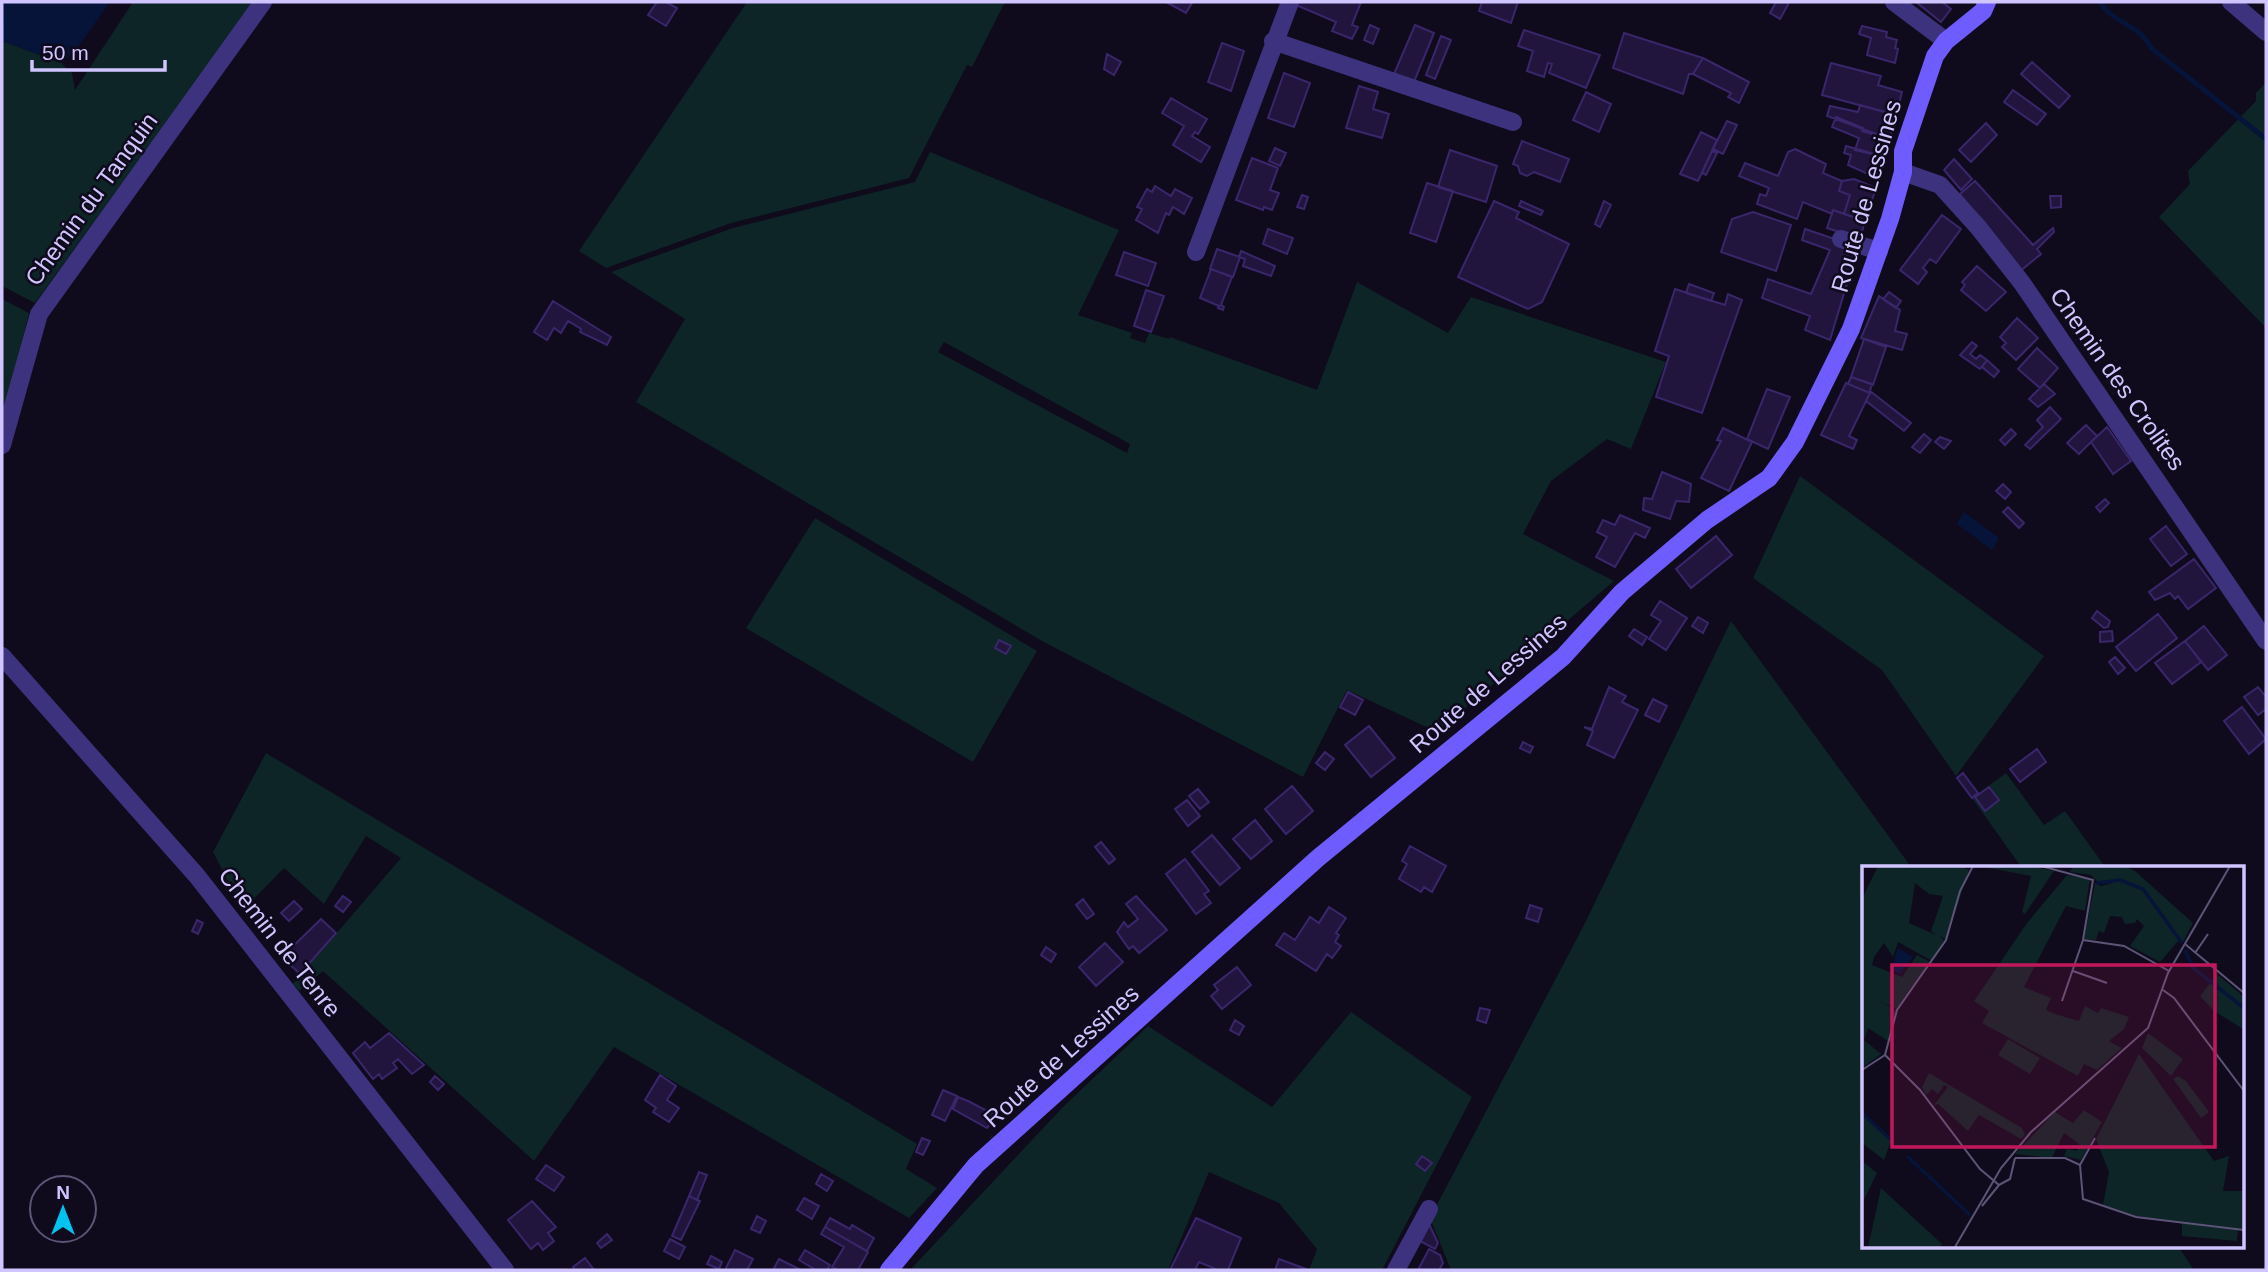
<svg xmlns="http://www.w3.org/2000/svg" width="2268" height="1272" viewBox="0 0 2268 1272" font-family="Arial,sans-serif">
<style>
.green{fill:#0d2526;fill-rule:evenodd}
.water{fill:#061439}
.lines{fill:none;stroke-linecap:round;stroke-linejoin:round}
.stream{stroke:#061439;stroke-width:5}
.building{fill:#21153e;stroke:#3a266b;stroke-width:2}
.minor{stroke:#3c327d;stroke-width:18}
.secondary{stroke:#6e5cff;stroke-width:18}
.labels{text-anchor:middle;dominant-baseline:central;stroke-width:5;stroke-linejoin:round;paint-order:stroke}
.street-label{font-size:24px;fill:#d0c5ff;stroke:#0f0a1c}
.inset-river{fill:none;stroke:#061439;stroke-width:3.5}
.inset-road{fill:none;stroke:#5c5577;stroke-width:2}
.view{fill:#c2185b;fill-opacity:0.15;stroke:#c2185b;stroke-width:3.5}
.inset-edge{fill:none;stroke:#d0c5ff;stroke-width:3.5}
</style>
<rect width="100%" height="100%" fill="#0f0a1c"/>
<path class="green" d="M133,2H253L35,303L2,286V41L61,63L72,73L75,90Z
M747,2H1005L972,67L967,65L909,178L731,223L606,268L579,251Z
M2266,82V328L2159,217L2190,184L2188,171L2256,101V93Z
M930,152L1119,230L1078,315L1132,333L1130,338L1145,343L1149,333L1169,339L1170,337L1317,390L1357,282L1448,333L1471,297L1666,362L1631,449L1607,439L1551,481L1523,534L1614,581L1437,732L1347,690L1303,777L1042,641L636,402L685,319L611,272L733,228L915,182ZM944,342L1130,444L1127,453L938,352Z
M2,299L29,313L2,420Z
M1800,476L2044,656L1956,776L1882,670L1753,578Z
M815,518L1037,651L973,762L746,628Z
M1731,621L1912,868H1864V1246H2178L2194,1270H1451L1430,1218L1584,925Z
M266,753L917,1144L906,1169L937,1188L909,1218L614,1047L534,1161L323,971L299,991L293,984L401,858L366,836L324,904L284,868L243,910L213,852Z
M2006,773L2044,825L2065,811L2106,868H2022L1972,798Z
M1351,1012L1472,1097L1382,1270H1309L1317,1249L1279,1203L1209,1172L1168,1270H910L1062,1108L1148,1026L1272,1107Z"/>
<path class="water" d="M4,2H110L73,54L61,63L2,41Z
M1964,512L1999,538L1992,550L1957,524Z"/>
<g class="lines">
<path class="stream" d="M2100,2C2111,22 2143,27 2151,48L2266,139"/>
</g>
<path class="building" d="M657,2H666L677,8L666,26L648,15Z
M1166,2H1190L1192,3L1186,13Z
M1297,2H1361L1352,25L1358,27L1352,39L1332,31L1336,22L1296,5Z
M1482,2H1518L1511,23L1479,11Z
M1776,2L1789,3L1780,19L1770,13Z
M1916,2H1942L1951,9L1941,22Z
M1370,25L1379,29L1373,44L1364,40Z
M1415,25L1434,33L1414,82L1394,74Z
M1862,26L1887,32L1886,37L1897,40L1895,48L1898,49L1895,63L1867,55L1871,38L1859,34Z
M1524,30L1600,55L1586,88L1549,73L1552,64L1548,63L1544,77L1527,71L1533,51L1518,46Z
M1624,33L1703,58L1693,74H1689L1683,94L1613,68Z
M1441,36L1451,40L1435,79L1426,75Z
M1222,43L1244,51L1231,91L1208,82Z
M1107,54L1121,62L1114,75L1104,69Z
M1703,58L1749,82L1739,103L1728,97L1731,93L1693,74Z
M2032,62L2070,96L2059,108L2021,74Z
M1831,63L1881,76L1878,85L1902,92L1896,115L1822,95Z
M1284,73L1310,83L1294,127L1268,118Z
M1359,86L1378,92L1373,109L1389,114L1382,138L1346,128Z
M2013,90L2046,114L2037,125L2004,102Z
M1586,92L1611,104L1599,132L1573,120Z
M1171,98L1207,119L1198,134L1195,132L1192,136L1210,147L1201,162L1173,145L1184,126L1162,113Z
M1860,105L1896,115L1890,139L1827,116L1830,106L1858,112Z
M1836,117L1863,128L1862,131L1890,139L1885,157L1855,150L1859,138L1832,127Z
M1727,121L1737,125L1723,154L1713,149Z
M1986,123L1997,135L1971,162L1959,150Z
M1701,132L1717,140L1698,181L1680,174Z
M1522,141L1569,159L1560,182L1534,172L1527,176L1520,173L1518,166L1513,164Z
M1846,146L1885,157L1879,179L1848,165L1851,155L1844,153Z
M1275,148L1286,153L1280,166L1269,161Z
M1795,149L1826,164L1823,173L1842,181L1839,191L1850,195L1844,214L1833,210L1832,214L1803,202L1797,219L1757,204L1760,194L1766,196L1769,188L1739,176L1745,163L1778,176L1788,152Z
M1450,150L1497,166L1486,202L1438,187Z
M1712,151L1717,153L1706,175L1702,173Z
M1252,158L1278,168L1270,190L1279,193L1272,210L1264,207L1263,210L1236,200Z
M1954,159L1972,179L1961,190L1944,170Z
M1854,179L1876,188L1865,221L1844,214L1850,195L1839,191L1842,181Z
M1975,181L2033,245L2053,228L2054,232L2037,249L2041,254L2019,272L1960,194Z
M1427,183L1453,191L1436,242L1410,233Z
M1155,186L1171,196L1175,189L1192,198L1184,214L1173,207L1169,215L1166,213L1158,233L1136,220L1142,209L1137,207L1147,189L1152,192Z
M1302,195L1308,197L1304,209L1297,207Z
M2050,196H2061V207L2051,208Z
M1494,201L1519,212L1516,218L1569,244L1542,302L1528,309L1458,277Z
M1521,201L1543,211L1541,215L1519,206Z
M1604,201L1611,205L1600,227L1595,224Z
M1833,210L1865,221L1860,239L1827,228Z
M1753,212L1791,225L1776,271L1721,252L1732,219Z
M1942,215L1961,229L1936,263L1930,259L1923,268L1927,272L1918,284L1900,270Z
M1268,229L1293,238L1287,254L1263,244Z
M1805,229L1858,247L1830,340L1805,330L1810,316L1762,298L1768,279L1811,294L1830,250L1802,240Z
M1217,249L1240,257L1233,277L1210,269Z
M1241,251L1275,266L1271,276L1243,266L1245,259L1239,257Z
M1124,252L1156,263L1148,286L1116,275Z
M1977,266L2006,292L1986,311L1961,290L1965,285L1962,282Z
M1211,269L1232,277L1221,305L1224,307L1223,310L1218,308L1219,306L1200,298Z
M1689,284L1714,293L1711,301L1686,293Z
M1675,289L1725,305L1728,294L1742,300L1702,413L1656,397L1669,356L1655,351Z
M1146,290L1164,296L1151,332L1134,326Z
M1889,292L1901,301L1896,308L1883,299Z
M1879,296L1900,310L1895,331L1907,334L1902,350L1861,338Z
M553,301L611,337L607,345L580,332L581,329L568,321L561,333L554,328L547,340L534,332Z
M2017,318L2038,338L2016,360L2002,347L2006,343L2000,337Z
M1864,339L1886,347L1873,385L1851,377Z
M1972,342L1977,346L1970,354L1976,359L1980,355L1987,360L1980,369L1960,355Z
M2037,348L2058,368L2040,388L2018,369Z
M1987,360L1999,371L1994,377L1982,367Z
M1851,377L1872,384L1870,391L1911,423L1904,431L1866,401L1870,393L1848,384Z
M1846,383L1870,393L1849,436L1857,440L1853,449L1821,435Z
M2044,384L2055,394L2038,407L2029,399Z
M1767,389L1790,397L1768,449L1747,439Z
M2050,407L2061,419L2030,449L2025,445L2043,427L2037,420Z
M2086,425L2097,436L2079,454L2067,443Z
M2107,427L2131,461L2113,474L2091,442Z
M1723,428L1752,442L1729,491L1701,478L1721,441L1717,440Z
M2011,429L2016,434L2005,445L2000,440Z
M1924,434L1931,440L1920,453L1912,447Z
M1940,437L1951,441L1944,449L1935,442Z
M1662,472L1691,484L1689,502L1676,501L1670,519L1643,510L1644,498L1652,499Z
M2003,484L2011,492L2005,499L1996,491Z
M2105,499L2109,503L2100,512L2096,507Z
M2008,507L2024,523L2019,528L2003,512Z
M1620,515L1650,528L1645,538L1635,533L1615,567L1596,557L1607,537L1597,532L1603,520L1615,525Z
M2166,526L2187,554L2171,566L2150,539Z
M1716,536L1732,555L1691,588L1676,569Z
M2194,559L2216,588L2188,609L2178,596L2175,599L2170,593L2155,600L2149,592Z
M1660,601L1687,618L1666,650L1649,639L1661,621L1651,615Z
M2097,611L2110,621L2108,627L2104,628L2092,618Z
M2158,614L2177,638L2136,671L2116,647Z
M1698,617L1708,623L1703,633L1692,626Z
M2204,626L2227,655L2208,670L2185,641Z
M1634,629L1647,637L1642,645L1629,636Z
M2112,631L2113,641L2100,642V632Z
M999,640L1011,646L1006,654L995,648Z
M2185,641L2201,662L2172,684L2155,663Z
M2115,657L2125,668L2118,674L2109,662Z
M1609,687L1626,696L1622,702L1638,710L1614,758L1587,745L1593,731L1584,727L1592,729Z
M2258,687L2266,697V709L2258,715L2244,697Z
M1348,692L1363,700L1355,715L1340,707Z
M1653,699L1667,706L1659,722L1645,715Z
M2242,707L2266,739L2249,754L2224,721Z
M1369,726L1395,758L1371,777L1345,745Z
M1523,742L1533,747L1530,753L1520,748Z
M2037,749L2046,762L2020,782L2010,769Z
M1325,752L1334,759L1325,770L1316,763Z
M1963,773L1978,793L1972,798L1957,778Z
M1292,786L1313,811L1286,834L1265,809Z
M1989,787L1999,800L1985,811L1975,797Z
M1198,789L1209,802L1200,809L1189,796Z
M1187,800L1200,816L1188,826L1175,809Z
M1255,820L1272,841L1251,859L1233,839Z
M1212,835L1240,868L1220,885L1192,852Z
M1101,842L1115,859L1109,864L1095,847Z
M1410,846L1446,866L1432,892L1424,887L1421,892L1399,879L1407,864L1402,861Z
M1185,859L1209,891L1204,894L1211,903L1196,914L1166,874Z
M343,896L351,902L343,912L335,906Z
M1136,896L1167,930L1139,953L1133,946L1129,949L1117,932L1124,922L1128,927L1138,919L1126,904Z
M1083,899L1094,914L1087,919L1076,905Z
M294,901L302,909L289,921L281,913Z
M1530,905L1542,909L1538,922L1526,918Z
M1329,907L1346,918L1336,933L1339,935L1335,942L1341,946L1332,958L1327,954L1316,971L1276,945L1284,933L1295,940L1310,917L1319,923Z
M321,919L336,933L300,974L282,957Z
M197,920L203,923L198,934L192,931Z
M1105,943L1123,962L1096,986L1079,967Z
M1046,947L1056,954L1051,962L1041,955Z
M1237,967L1251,985L1222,1009L1211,996L1218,990L1214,985Z
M1480,1008L1490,1010L1486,1023L1477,1020Z
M1235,1020L1244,1026L1239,1035L1230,1030Z
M389,1033L424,1065L412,1074L398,1059L393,1063L397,1068L382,1079L379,1074L373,1079L353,1053L365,1042L370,1048Z
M660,1075L676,1086L667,1100L679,1108L669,1122L653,1112L656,1108L645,1100Z
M435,1076L444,1084L438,1090L430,1082Z
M943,1090L957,1096L945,1121L932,1115Z
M958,1097L968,1101L997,1116L987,1128L953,1109Z
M922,1138L930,1141L923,1155L916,1152Z
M1422,1156L1432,1163L1425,1171L1416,1164Z
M546,1165L564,1177L554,1191L536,1179Z
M699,1172L707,1175L697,1200L689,1196Z
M821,1174L833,1181L827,1191L816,1184Z
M689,1196L700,1201L681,1240L672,1236Z
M804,1198L819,1206L812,1219L797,1210Z
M532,1201L556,1227L548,1233L554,1241L543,1250L538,1243L531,1249L508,1220Z
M757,1216L766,1221L760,1233L751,1229Z
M830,1218L850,1229L852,1225L874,1238L867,1251L825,1227Z
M1196,1218L1241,1238L1228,1270H1218L1199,1262L1195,1270H1170Z
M1429,1224L1438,1243L1435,1249L1420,1241Z
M825,1227L868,1252L858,1270H838L832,1267L844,1247L821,1234Z
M607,1234L612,1240L601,1248L597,1243Z
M670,1239L685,1247L679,1259L664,1251Z
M1429,1249L1440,1255L1443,1263L1439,1270H1418Z
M735,1250L753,1259L747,1270H725Z
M805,1250L830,1265L827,1270H816L799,1260Z
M711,1256L722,1262L719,1269L707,1264Z
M585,1258L594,1270H575L573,1267Z
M779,1259L801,1270H773Z
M1279,1259L1306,1269L1305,1270H1275Z"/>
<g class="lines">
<path class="minor" d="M1894,2L1946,41
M2231,2L2266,32
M1273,41L1513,122
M1903,172L1940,185L1978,227L2022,283L2266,641
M1841,239L1879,251
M1196,252L1290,2
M2,445L39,314L263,2
M2,656L197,876L505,1270
M1396,1270L1429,1209"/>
<path class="secondary" d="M889,1270L976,1165L1318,858L1563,657L1622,592L1707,520L1769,478L1795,442L1851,329L1890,219L1903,172V151L1935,56L1946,41L1983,11L1987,2"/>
</g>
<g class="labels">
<g class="street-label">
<text transform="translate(1866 196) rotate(-74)">Route de Lessines</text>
<text transform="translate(91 199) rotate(-54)">Chemin du Tanquin</text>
<text transform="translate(2118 379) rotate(55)">Chemin des Crolites</text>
<text transform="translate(1488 683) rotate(-41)">Route de Lessines</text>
<text transform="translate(280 942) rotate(52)">Chemin de Tenre</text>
<text transform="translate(1061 1056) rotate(-42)">Route de Lessines</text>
</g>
</g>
<g transform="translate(1862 866)">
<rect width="382" height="382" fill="#0f0a1c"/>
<path d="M16,0H98L107,4L84,73L77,70L82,74L70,95L36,76L31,91L22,77L12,91L10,99L40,111L55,89L68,96L34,143L16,134L34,144L26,175L6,162L2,174L19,188L0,202V33ZM53,17L67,28L81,30L69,65L74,69L47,57ZM117,0H169L192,5L163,48L160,46L169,10ZM211,0H263L273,5L331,57L321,76L317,74L298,96L268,80L282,60L275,53L273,57L263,58L260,51L248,50L242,67L237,65L234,74L222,73L233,17L239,20L251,17L238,18L229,9L208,6ZM205,9L228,13L223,45L204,40L162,121L189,132L184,144L193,148L217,155L223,140L236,147L239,142L267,151L262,163L247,175L260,182L235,204L222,198L216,210L120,157L127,145L112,135L165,57ZM355,108L381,130V163L352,145L338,130ZM286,167L321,193L309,210L280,182ZM146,173L178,192L168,208L136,189ZM277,188L352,295L367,290L361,325H380L381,318V363L274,350L241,339L247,306L234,273ZM67,207L160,262L163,269L159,273L117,249L106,265L76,238L71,240L86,221L82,219L76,228L70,223L64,229L60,221ZM316,210L324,215L347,246L339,252L311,213ZM222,244L240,256L219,294L202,290L205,283L215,285L217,278L202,267L190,292L153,288L193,246L211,257ZM0,248L29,275L22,294L0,277ZM0,295L15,307L0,338ZM19,322L80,378L78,381H6ZM320,357L376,364L375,375L320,370Z" fill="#0d2526" fill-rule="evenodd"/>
<path d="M36,82L51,91L38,108L29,104Z" fill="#061439"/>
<path class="inset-river" d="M234,17L258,14L281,23L320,77M323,84L331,102L382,142M0,247L28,273M45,290L108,349"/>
<path class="inset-road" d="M179,0L231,14L221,74L200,135M221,74L262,80L307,105M323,78L382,127M333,87L346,68M211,105L245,117M301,124L312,132L382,225M23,189L35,144L84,74L98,25L111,0M23,189L58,224L118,303L137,319L148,313L153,292M0,204L23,189M153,292H203L218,299M218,299L221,333L274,351L382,364M218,299L233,272M120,340L137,319M93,381L139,302L169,266L286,162L306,107L368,0"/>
<path class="view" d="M30,99H353V281H30Z"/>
<rect width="382" height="382" class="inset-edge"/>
</g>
<rect width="2268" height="1272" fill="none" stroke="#d0c5ff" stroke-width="7"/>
<g transform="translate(63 1209)"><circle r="33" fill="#0f0a1c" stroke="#5c5577" stroke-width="2"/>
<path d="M0-5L12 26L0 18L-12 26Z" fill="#00c3f0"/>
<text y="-10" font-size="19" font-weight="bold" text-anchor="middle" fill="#d0c5ff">N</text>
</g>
<path d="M32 60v10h133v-10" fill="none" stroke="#d0c5ff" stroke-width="3.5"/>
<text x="42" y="60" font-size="21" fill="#d0c5ff" stroke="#0f0a1c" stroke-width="5" paint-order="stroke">50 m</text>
</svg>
